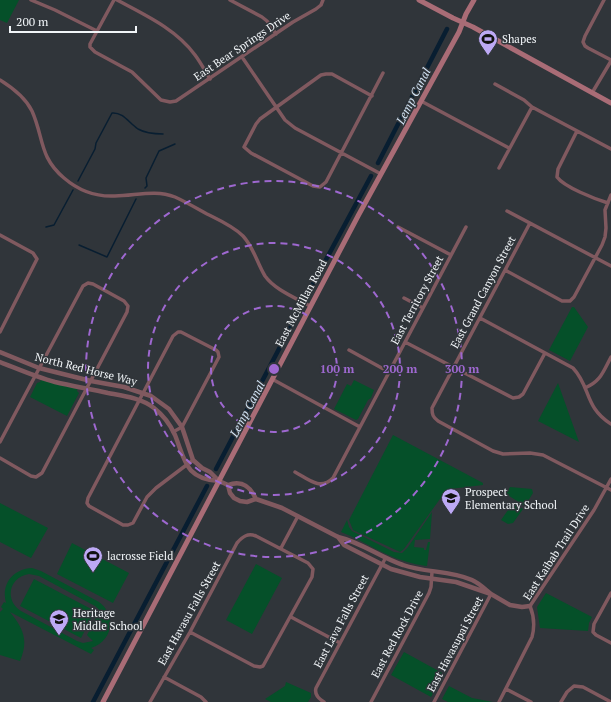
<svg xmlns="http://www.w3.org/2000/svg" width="611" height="702" viewBox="0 0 611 702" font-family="'PT Serif',serif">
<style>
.green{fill:#055029;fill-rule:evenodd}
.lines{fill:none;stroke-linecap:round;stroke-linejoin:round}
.stream{stroke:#081e31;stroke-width:1.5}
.canal{stroke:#081e31;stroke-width:4.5}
.minor{stroke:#80595f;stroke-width:3.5}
.tertiary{stroke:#80595f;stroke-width:4.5}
.secondary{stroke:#a96c76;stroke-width:5}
.ring{fill:none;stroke:#9e68d0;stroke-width:2;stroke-dasharray:7 5}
.labels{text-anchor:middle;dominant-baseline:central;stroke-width:3;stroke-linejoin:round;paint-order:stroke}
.poi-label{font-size:11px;fill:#f1f5f8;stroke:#30353a;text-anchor:start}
.street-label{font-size:11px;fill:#f1f5f8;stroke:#30353a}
.water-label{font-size:12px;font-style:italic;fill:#d3e4f5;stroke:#30353a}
.centre{fill:#9e68d0;stroke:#30353a;stroke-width:2}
.ring-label{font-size:12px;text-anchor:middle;font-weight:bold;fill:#9e68d0;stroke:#30353a;stroke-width:3;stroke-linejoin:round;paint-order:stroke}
</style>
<rect width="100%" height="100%" fill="#30353a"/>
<path class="green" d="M0,0H19L7,23L0,20Z
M572,307H574L588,327L570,361L549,350Z
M41,380L78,388L77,391L79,393L67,416L30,397L37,383L40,382Z
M354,380L374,390L371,398L368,400L358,419L356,420L334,409L347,384L351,386Z
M558,383L579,442L538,421Z
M393,435L483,483V485L450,489L445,492L404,549L400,552L353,530L349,520Z
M510,487L532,489L533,493L525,506L506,494Z
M0,503L48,528L31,558L0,542Z
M513,503L523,509L513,523L508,524L501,520Z
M432,512L430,539L415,540L414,547L424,548V550H426L428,542H430L427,566H426C412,564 399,560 386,554C371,547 357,538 341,532L347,520L349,527L352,531L394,552L402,553L408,547Z
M72,543L129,573L113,603L57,574Z
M256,564L282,578L252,634L226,620Z
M32,568L41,571L99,602C117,615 113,641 91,648L94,650L91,654L10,612C23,628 29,640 20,661L0,655V612L3,609L1,607L4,602L6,603C1,585 12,569 32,568ZM29,574L39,576L95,606L103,613L105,620L96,618L87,635L93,641L83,643L77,641L21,611C4,600 9,577 29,574Z
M34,579L95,611L81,638L20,606Z
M546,593L592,617L589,623L588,631L540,628L537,607Z
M404,652L444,674L431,697L391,675Z
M286,682L311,693V697L308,702H271L265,699L285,686Z
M449,686L472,698L493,702H448L442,699Z"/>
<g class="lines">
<path class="stream" d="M78,181L95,149L96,143L112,113C123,112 129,123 138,129C145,133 154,134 163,134
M145,188L147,186L146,178L159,151L175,144
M46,227L54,225L73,190
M79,245L107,257L136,199"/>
<path class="canal" d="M378,163L447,29
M307,295L371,176
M216,469L301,307
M93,702L207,486"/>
<path class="minor" d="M31,0L55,10L97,31
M114,0L90,44V47L95,52L132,72L161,100L170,102L176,101L293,22L316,9L321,5L323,0
M117,0C145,15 176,29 195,55C201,63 205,71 210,79
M230,0L262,17L267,21L276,34
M604,0L585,36L583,42L585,46L588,48L611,60
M242,57L285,120L295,128L381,174
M0,80C13,88 25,97 32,111C44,138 39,157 64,178C78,190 96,197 115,196C135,196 155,189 175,197C186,202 196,208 207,214C219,220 233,226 243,236C254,248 257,263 265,276C275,290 296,298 310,306
M495,84L524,100L532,107L611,149
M592,93L611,61
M372,96L332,74H326L321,75L260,119L256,124L244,147L251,153L313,186L320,187L326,182L383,73
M421,101L509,148
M577,131L558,169L557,177C564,187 595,199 608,203
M499,168L532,107
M507,211L611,266
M530,223L432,408C432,415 433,417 438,421L493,451L503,454L530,453L543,455L611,490
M398,227L451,255
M0,235L33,253L37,259L0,332
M505,270L562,301H570L574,297L602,245L605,237L606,228L605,210L611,195
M404,298L423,308
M480,318L573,368C591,387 584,407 611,424
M405,342L513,398L519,397L523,394L545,353
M349,350L389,372
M272,379L360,427
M585,388C601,381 603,372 611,357
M173,432L182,427L219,357L218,352L216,350L181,332H178L173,336L88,498L87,503L89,506L123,525H128L133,523L147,497L156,488L193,460
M0,442L83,286L88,283L93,284L124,301L128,306L127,312L42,473L36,477L31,476L0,458
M295,472C308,479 320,491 333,478L466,227
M281,548L298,516
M611,593L594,624L593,632L596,635L611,643
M291,617L340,643
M164,677L201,697L206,702
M506,689L531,702
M150,702L190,632L237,543C243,536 248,533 256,536L308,563L313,569L312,577L263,666L260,667L254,666L190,632
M324,702C319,699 314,695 316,688L385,559
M371,702L429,593L431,587L432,572
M434,702L491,594
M499,702L532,637C535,626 534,616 530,606L594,510L611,479
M561,702L567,692L574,686L583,687L611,702"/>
<path class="tertiary" d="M0,352L39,368L91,381L124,387L151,396L169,409L182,427L193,460L202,468L210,472L219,481L228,485L230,493L234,498L240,501L247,502L256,499L282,508L338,537C361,542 381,558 403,565C425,573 450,570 472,580C479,583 485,589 491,594
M0,362C18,369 36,377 55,382C72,386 90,389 108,393C124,396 141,398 154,408C163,415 170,424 175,435C185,460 185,479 219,481
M228,485C242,480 250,486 256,499
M338,537L344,545L391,569L420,577L456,582L491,594L510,605L522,607L530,606"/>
<path class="secondary" d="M419,0L453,18L473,27L611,103
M103,702L358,216L459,32L466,14L474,0"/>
</g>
<g class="ring">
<circle cx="274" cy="369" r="63"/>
<circle cx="274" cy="369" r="126"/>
<circle cx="274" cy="369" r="188"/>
</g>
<defs>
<symbol id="stadium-pin" viewBox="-11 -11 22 30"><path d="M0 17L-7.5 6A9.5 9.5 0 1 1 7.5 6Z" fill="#bda9f5" stroke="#30353a"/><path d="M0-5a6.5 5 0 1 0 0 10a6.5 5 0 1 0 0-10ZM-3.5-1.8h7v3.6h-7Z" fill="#111"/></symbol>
<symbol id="school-pin" viewBox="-11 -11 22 30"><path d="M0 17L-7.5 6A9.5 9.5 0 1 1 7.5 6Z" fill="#bda9f5" stroke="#30353a"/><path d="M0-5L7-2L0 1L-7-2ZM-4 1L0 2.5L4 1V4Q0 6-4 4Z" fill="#111"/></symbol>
</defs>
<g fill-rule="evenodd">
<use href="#stadium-pin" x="477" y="28" width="22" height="30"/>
<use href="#school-pin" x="440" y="487" width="22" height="30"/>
<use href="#stadium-pin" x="82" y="545" width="22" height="30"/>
<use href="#school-pin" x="48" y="608" width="22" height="30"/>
</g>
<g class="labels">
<g class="poi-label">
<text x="502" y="39">Shapes</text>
<text x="465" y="492">Prospect<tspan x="465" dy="13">Elementary School</tspan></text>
<text x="107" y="556">lacrosse Field</text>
<text x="73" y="613">Heritage<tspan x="73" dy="13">Middle School</tspan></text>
</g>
<g class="street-label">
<text transform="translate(242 46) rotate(-34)">East Bear Springs Drive</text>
<text transform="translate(483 292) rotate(-62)">East Grand Canyon Street</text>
<text transform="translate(417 300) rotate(-62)">East Territory Street</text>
<text transform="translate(301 303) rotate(-62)">East McMillan Road</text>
<text transform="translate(86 369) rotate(14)">North Red Horse Way</text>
<text transform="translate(556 552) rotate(-57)">East Kaibab Trail Drive</text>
<text transform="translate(189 613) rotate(-61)">East Havasu Falls Street</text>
<text transform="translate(341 621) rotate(-62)">East Lava Falls Street</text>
<text transform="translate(397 634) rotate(-62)">East Red Rock Drive</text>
<text transform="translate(455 644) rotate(-62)">East Havasupai Street</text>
</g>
<g class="water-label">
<text transform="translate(413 96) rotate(-63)">Lemp Canal</text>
<text transform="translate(247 409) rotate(-62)">Lemp Canal</text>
</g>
</g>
<circle cx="274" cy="369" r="6" class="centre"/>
<g class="ring-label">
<text x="337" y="373">100 m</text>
<text x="400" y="373">200 m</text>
<text x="462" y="373">300 m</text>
</g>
<path d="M10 26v6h126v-6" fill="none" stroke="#f1f5f8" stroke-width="2"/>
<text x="16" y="26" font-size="12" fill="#f1f5f8" stroke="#30353a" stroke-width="3" paint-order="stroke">200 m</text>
</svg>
